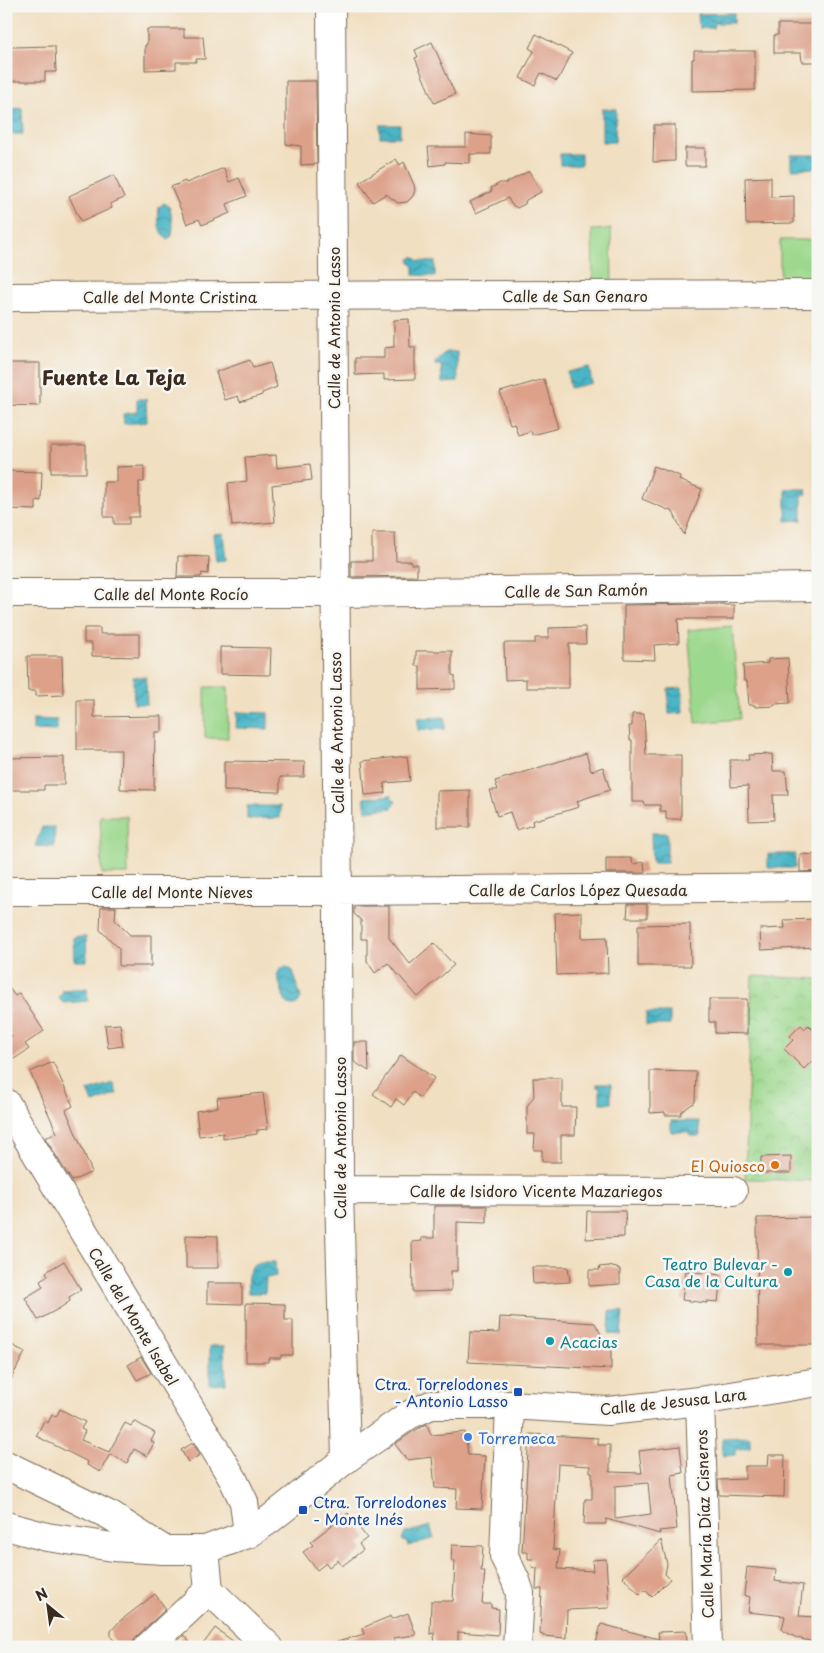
<svg xmlns="http://www.w3.org/2000/svg" width="824" height="1653" viewBox="0 0 824 1653" font-family="'Playpen Sans',sans-serif">
<style>
.park{fill:url(#park-crowns);stroke:#6c8156}
.pitch{fill:#9cd88d;stroke:#6c8156}
.water{fill:url(#water-waves);stroke:#427072}
.building{fill:#dda18a;fill-rule:evenodd}
.lines{fill:none;stroke-linecap:round;stroke-linejoin:round}
.minor-casing{stroke:#7b6957;stroke-width:30}
.major-casing{stroke:#7b6957;stroke-width:30}
.minor{stroke:#fff;stroke-width:28}
.major{stroke:#fff;stroke-width:28}
.food-dot{fill:#e8710a;stroke:#f6f6f2;stroke-width:2}
.culture-dot{fill:#0f9aa8;stroke:#f6f6f2;stroke-width:2}
.transit-dot{fill:#1a4fb4;stroke:#f6f6f2;stroke-width:2}
.shop-dot{fill:#3f7fe0;stroke:#f6f6f2;stroke-width:2}
.labels{text-anchor:middle;dominant-baseline:central;stroke-width:5;stroke-linejoin:round;paint-order:stroke}
.street-label{font-size:15px;fill:#3b2a1e;stroke:#f6f6f2}
.food-label{font-size:15px;fill:#c56008;stroke:#f6f6f2;text-anchor:end}
.culture-label{font-size:15px;fill:#0d838f;stroke:#f6f6f2;text-anchor:end}
.transit-label{font-size:15px;fill:#164399;stroke:#f6f6f2;text-anchor:end}
.shop-label{font-size:15px;fill:#366cbe;stroke:#f6f6f2;text-anchor:start}
.district-label{font-size:20px;font-weight:bold;fill:#3b2a1e;stroke:#f6f6f2}
</style>
<defs>
<pattern id="park-crowns" width="20" height="18" patternUnits="userSpaceOnUse" patternTransform="scale(1.25)"><rect width="20" height="18" fill="#9cd88d"/><path d="M2 6a3 3 0 1 1 6 0M12 15a3 3 0 1 1 6 0" fill="none" stroke="#87ba79"/></pattern>
<pattern id="water-waves" width="16" height="10" patternUnits="userSpaceOnUse" patternTransform="scale(1.25)"><rect width="16" height="10" fill="#4ab6c7"/><path d="M0 5q4-4 8 0t8 0" fill="none" stroke="#3f94a1"/></pattern>
</defs>
<rect width="100%" height="100%" fill="#f6f6f2"/>
<filter id="ink" filterUnits="userSpaceOnUse"><feTurbulence type="fractalNoise" baseFrequency=".02" numOctaves="2"/><feDisplacementMap in="SourceGraphic" scale="10" xChannelSelector="R" yChannelSelector="G"/><feConvolveMatrix kernelMatrix="1 2 1 2 8 2 1 2 1" color-interpolation-filters="sRGB"/></filter>
<filter id="wash" filterUnits="userSpaceOnUse"><feTurbulence type="fractalNoise" baseFrequency=".0096" numOctaves="4" result="noise"/><feDisplacementMap in="SourceGraphic" scale="20" xChannelSelector="R" yChannelSelector="G"/><feGaussianBlur stdDeviation="1.12" result="paint"/><feColorMatrix in="noise" values="0 0 0 0 0 0 0 0 0 0 0 0 0 0 0 0 0 1.4 0 .05"/><feComposite in="paint" operator="in"/></filter>
<g filter="url(#wash)">
<rect width="100%" height="100%" fill="#f1dfc1"/>
<path class="park" d="M752,976L818,979V1181L745,1179Z"/>
<path class="pitch" d="M611,229L612,283H593L592,230Z
M780,240H818V281H780Z
M732,626L740,719L696,723L688,630Z
M205,687H228V738H205Z
M100,816H127L128,874H102Z"/>
<path class="water" d="M734,13V23H714L713,28H699L698,14Z
M22,108L23,134H10L9,109Z
M602,109H616L615,142H602Z
M380,125H400V137H380Z
M560,154H581V165H560Z
M791,155H818V168L791,169Z
M164,203L170,207L173,227L172,236L167,239C157,232 158,218 159,207Z
M414,256L419,261L435,262V276L414,275V267L409,260Z
M445,352H457L458,382L442,383L441,365H435V362Z
M589,367L592,383L570,388L567,372Z
M137,399H146L147,422L124,424L123,414L137,412Z
M786,489H806L807,494L802,495V520L786,521Z
M223,533L226,560L216,561L213,534Z
M133,677H146L147,704H134Z
M682,688L683,713L669,714L668,689Z
M237,712L268,713V729L236,728Z
M445,717V729L418,730V718Z
M33,719L57,720V731L33,730Z
M391,795L392,798L396,801L392,808L366,811L364,798Z
M247,806H280V818L247,819Z
M42,827H55L54,847L35,846Z
M651,833H667V863H652Z
M768,854H795V868H768Z
M74,937H86L87,961H75Z
M287,967L293,971L301,998L298,1003C294,1006 289,1006 285,1001L277,975L281,968Z
M87,988L88,1001L63,1003L59,997L63,992L62,990Z
M646,1013H670V1025H646Z
M113,1083L117,1094L93,1103L88,1091Z
M597,1084H611V1103H600V1088L597,1087Z
M671,1121H699L700,1136H690L689,1132H671Z
M260,1262H275L276,1276L266,1278L265,1293H248C247,1280 246,1268 260,1262Z
M610,1310L623,1311L621,1335L609,1334Z
M210,1346H224L226,1384L210,1385Z
M750,1437V1447L735,1450V1455L723,1456L722,1438Z
M430,1526L434,1538L408,1546L407,1543L402,1540L405,1533Z"/>
<g id="blocks">
<path class="building" d="M778,24H818V62H802L801,53H774V35H778Z
M147,29H184V37H203L205,59H196V62H176V69L145,70V45H147Z
M536,34L572,53L557,81L541,73L535,85L520,78L534,51L529,48Z
M432,42L455,94L434,103L415,58L418,57L415,50Z
M55,46L56,72H45V81H11L10,47Z
M694,51H755V90L692,91V59H694Z
M286,81H316L317,164L301,165V146L286,144Z
M654,125H675V161L653,162Z
M466,134L491,136V154H470V163L445,162V164L430,166L428,147H466Z
M685,148H705V166H685Z
M396,159L400,165L404,162L414,185L415,190L413,196L407,202L398,203L386,194L373,202L359,182Z
M224,168L229,182L239,178L247,196L227,204L230,213L202,225L199,219L187,224L171,187L185,181L186,183Z
M529,171L541,192L526,200L525,204L517,208L511,204L508,198L476,213L470,202L492,191L491,188L500,183H506Z
M114,175L124,198L110,204L112,208L81,222L69,196Z
M771,177V197L794,196V223L746,224L745,178Z
M409,319L410,347H415V379L384,380V374L355,375V358H384V348L394,347V320Z
M250,360L253,368L270,363L277,387L262,393V395L240,402L238,396L225,400L216,372Z
M6,363H40V406L6,405Z
M544,379L558,428L532,435L531,431L518,435L514,423L510,424L500,392Z
M51,445H86V473H51Z
M276,455L277,468L310,464L312,480L272,485L275,522L232,526L228,483L247,481L245,457Z
M144,466V482H139V517H129V524H114V517H104V482H116V467Z
M654,466L680,476L679,480L702,489L684,535L673,512L642,499Z
M6,471L42,472L41,501L36,500V510L6,509Z
M372,533H395L396,561H411V564H417V576L351,577V561H372Z
M178,556L209,557L208,574L202,573L201,577H177Z
M724,604V605H734V619H678L679,643L654,645L655,660L624,659V605Z
M585,627L586,644H569V688H526V679L505,680L504,643H535V638H549V628Z
M84,628H100V634H139V657L92,656V643H84Z
M220,647L271,648L270,675L220,674Z
M416,651H452V675L455,676V689L420,690V666H416Z
M27,656H62L63,695L36,696V691H28Z
M788,658L790,703L774,704V706L755,707V705H749L747,681H744L743,665L768,663V659Z
M77,700H94V717L162,716V732H155L154,790L120,789L121,750H77Z
M632,714H644L646,755H681V819H666V811H660V805H645L644,802H632V740H630L629,726H632Z
M586,753L591,771L603,767L610,790L577,801L579,807L532,821L533,825L516,830L510,812L497,816L489,790H498L495,781Z
M772,754L773,771H786L788,795H773L774,820L749,821L748,786L731,787L730,760H749L748,755Z
M407,756L410,781L384,783L385,793L365,795L362,761Z
M64,757V785H44V790H6V758Z
M224,761L305,762L304,777H280V792L224,791Z
M470,790V827H437V791Z
M800,854L818,855V871L800,872Z
M606,858H631L633,864L644,862L645,873H606Z
M628,904H647V918H627Z
M354,906H389V938L410,964L434,943L454,965L418,997L388,963L375,973L367,961V939H361V920L354,914Z
M101,907H116L115,920L130,935H151V966H119V948L100,930Z
M582,912V938L607,937L608,973L557,975L555,913Z
M818,919V947L761,950L760,929L785,928L784,920Z
M690,924L691,966H638V925Z
M6,984L15,996L19,993L44,1031L25,1044L29,1049L14,1059L6,1048V1040L12,1036L6,1028Z
M709,999H747V1034L715,1033V1022H709Z
M120,1024L123,1046L108,1048L105,1025Z
M801,1025L805,1029L808,1025L818,1035V1055L804,1069L784,1049L793,1040L790,1036Z
M354,1042H368L369,1071L354,1062Z
M401,1055L434,1078L420,1098L413,1092L404,1105L396,1099L391,1107L373,1094Z
M53,1062L73,1106L66,1110L92,1172L72,1181L45,1138L57,1133L30,1072Z
M650,1071L696,1072L695,1102L681,1112V1115H665V1112L650,1113Z
M533,1078H562V1107H576L575,1135H561V1162H542V1150H534L535,1134H527V1106L534,1096Z
M263,1093L268,1129L257,1130V1134L223,1139V1133L199,1136L196,1111L218,1107L217,1098Z
M791,1156V1173H761V1157Z
M434,1206H487V1223L457,1222V1271H451V1291L413,1292L412,1242L422,1241L421,1238H434Z
M587,1211H625L626,1227H624V1237L586,1239Z
M816,1217V1219H818L817,1345H758L757,1218Z
M186,1235L218,1236V1268H186Z
M64,1261L81,1290L69,1297L70,1301L60,1308L38,1320L25,1298L43,1287L40,1281L48,1276L46,1272Z
M609,1266L620,1269V1284L589,1286V1270H600L599,1267Z
M532,1267H568L570,1282L533,1284Z
M686,1271L721,1275L718,1302L707,1301V1303L682,1300Z
M207,1283H242V1304L207,1303Z
M246,1303L285,1304V1320H293V1355H281V1358H268V1362H246Z
M500,1317L595,1323L602,1336V1345H611V1369L468,1362L470,1332L499,1333Z
M6,1342L25,1352L6,1389Z
M141,1357L151,1373L137,1380L128,1365Z
M60,1409L85,1422L81,1429L85,1431L81,1440L109,1452L125,1423L131,1426L134,1421L155,1433L151,1441L154,1443L147,1456L134,1449L127,1463L110,1454L100,1472L87,1465L88,1462L36,1436L44,1421L48,1423L52,1415L56,1417Z
M427,1424L431,1435L465,1432L468,1455L485,1456L482,1509L456,1508L457,1489L435,1488L432,1457L407,1460L395,1444L414,1431Z
M529,1434L598,1438V1445H610V1472L642,1473L639,1451L680,1446L683,1473L672,1475L677,1529L659,1531L660,1534L606,1519V1524H584L585,1499H592V1472H590V1466L558,1464L553,1549L560,1550L558,1569L593,1571L592,1560L606,1559L608,1592L609,1608L567,1610L566,1638L543,1636V1635L540,1634L542,1589H536L537,1568L532,1567L533,1559H528V1552H522ZM648,1483L651,1514L615,1519V1486Z
M193,1443L200,1455L188,1462L181,1450Z
M769,1455H785L784,1497L719,1495L718,1480L745,1479V1466H768Z
M348,1513L367,1538L359,1544L363,1550L342,1566L338,1560L329,1567L326,1563L317,1570L303,1552L313,1545L310,1542Z
M661,1540L667,1564L665,1574L670,1579L652,1597L645,1590L640,1595L623,1577Z
M452,1545L483,1546L481,1571H485L482,1604H491V1608L499,1609L498,1635L458,1632V1647H435L434,1633L430,1634L431,1601H453L455,1561H451Z
M747,1567L776,1570L775,1581L803,1585L799,1616L818,1617V1643L797,1638L782,1630L785,1616L748,1612L750,1597L744,1595Z
M155,1594L166,1609L137,1636L133,1642V1647H121L111,1637V1631L120,1621Z
M408,1613L416,1635L393,1638L400,1647H334V1643L364,1634L362,1628L391,1616L392,1619Z
M601,1624L659,1639L658,1632L686,1631L688,1647H595Z
M215,1628L241,1647H201Z
M184,1635L193,1647H171Z"/>
</g>
</g>
<g filter="url(#ink)">
<use href="#blocks" fill-opacity="0" stroke="#7b6957" stroke-width="1"/>
<g class="lines">
<defs>
<path id="minor" d="M331,6L338,912L339,1190L346,1459
M6,297L818,294
M6,593H335L818,587
M6,891H338L818,887
M6,1103L233,1479L244,1502L248,1534
M339,1190L733,1191
M700,1401L708,1647
M510,1405L504,1556L516,1581L520,1593L517,1647
M6,1465L111,1516L164,1550
M205,1550L209,1590L269,1647
M148,1647L209,1590"/>
<path id="major" d="M6,1526L47,1537L113,1547L164,1550H205L248,1534L269,1520L346,1459L409,1415L431,1405H510L608,1411L700,1401L818,1382"/>
</defs>
<use href="#minor" class="minor-casing"/>
<use href="#major" class="major-casing"/>
<use href="#minor" class="minor"/>
<use href="#major" class="major"/>
</g>
</g>
<circle class="food-dot" cx="775" cy="1165" r="5"/>
<g class="culture-dot">
<circle cx="788" cy="1272" r="5"/>
<circle cx="550" cy="1341" r="5"/>
</g>
<g class="transit-dot">
<rect x="513" y="1387" width="10" height="10" rx="2.5"/>
<rect x="298" y="1505" width="10" height="10" rx="2.5"/>
</g>
<circle class="shop-dot" cx="468" cy="1437" r="5"/>
<g class="labels">
<g class="street-label">
<text x="575" y="295">Calle de San Genaro</text>
<text x="170" y="296">Calle del Monte Cristina</text>
<text transform="translate(333 328) rotate(-90)">Calle de Antonio Lasso</text>
<text transform="translate(576 590) rotate(-1)">Calle de San Ramón</text>
<text x="171" y="593">Calle del Monte Rocío</text>
<text transform="translate(336 733) rotate(-91)">Calle de Antonio Lasso</text>
<text x="578" y="889">Calle de Carlos López Quesada</text>
<text x="172" y="891">Calle del Monte Nieves</text>
<text transform="translate(339 1138) rotate(-90)">Calle de Antonio Lasso</text>
<text x="536" y="1190">Calle de Isidoro Vicente Mazariegos</text>
<text transform="translate(134 1316) rotate(59)">Calle del Monte Isabel</text>
<text transform="translate(673 1401) rotate(-6)">Calle de Jesusa Lara</text>
<text transform="translate(704 1524) rotate(-92)">Calle María Díaz Cisneros</text>
</g>
<g class="food-label">
<text x="765" y="1165">El Quiosco</text>
</g>
<g class="culture-label">
<text x="778" y="1263">Teatro Bulevar -<tspan x="778" dy="17">Casa de la Cultura</tspan></text>
<text x="560" y="1341" text-anchor="start">Acacias</text>
</g>
<g class="transit-label">
<text x="508" y="1383">Ctra. Torrelodones<tspan x="508" dy="17">- Antonio Lasso</tspan></text>
<text x="313" y="1501" text-anchor="start">Ctra. Torrelodones<tspan x="313" dy="17">- Monte Inés</tspan></text>
</g>
<g class="shop-label">
<text x="478" y="1437">Torremeca</text>
</g>
<g class="district-label">
<text x="114" y="377">Fuente La Teja</text>
</g>
</g>
<rect width="824" height="1653" fill="none" stroke="#f6f6f2" stroke-width="25"/>
<g transform="translate(48 1606) rotate(331)" stroke="#f6f6f2" stroke-width="4" paint-order="stroke">
<path d="M0-4L9 19L0 12L-9 19Z" fill="#3b2a1e"/>
<text y="-8" font-size="14" font-weight="bold" text-anchor="middle" fill="#3b2a1e">N</text>
</g>
</svg>
